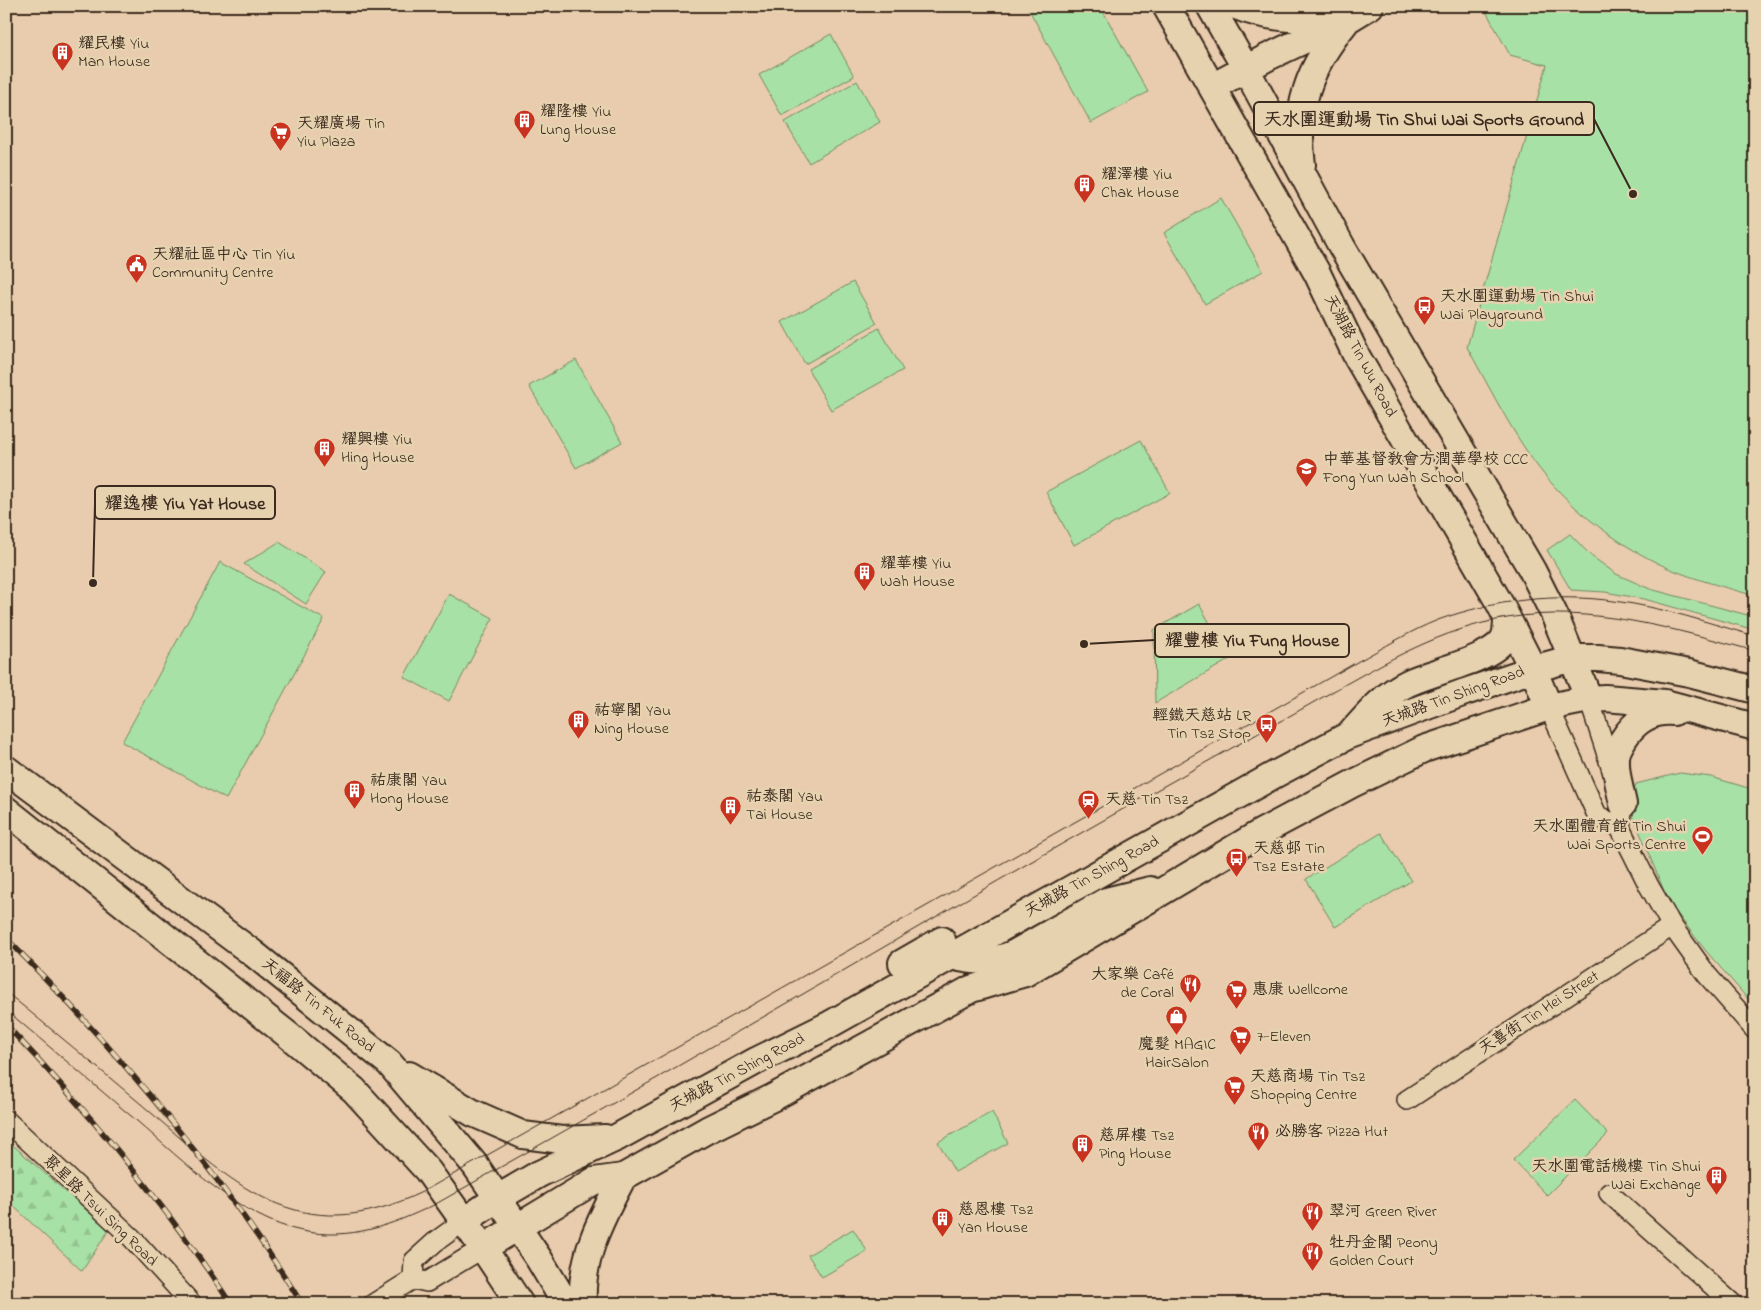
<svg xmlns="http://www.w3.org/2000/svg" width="1761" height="1310" viewBox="0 0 1761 1310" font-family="'Indie Flower','LXGW WenKai TC',sans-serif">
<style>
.green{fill:#a8e1a6;stroke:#728662}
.forest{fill:url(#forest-firs);stroke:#728662}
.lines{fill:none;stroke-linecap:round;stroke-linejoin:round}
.minor-casing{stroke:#3b2a1e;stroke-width:22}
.secondary-casing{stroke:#3b2a1e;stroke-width:30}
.minor{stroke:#e7d2b0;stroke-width:19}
.secondary{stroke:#e7d2b0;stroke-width:26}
.tram{stroke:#3b2a1e;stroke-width:1}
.rail-casing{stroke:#3b2a1e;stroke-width:5.5}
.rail{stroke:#e7d2b0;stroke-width:4;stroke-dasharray:11;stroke-linecap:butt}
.labels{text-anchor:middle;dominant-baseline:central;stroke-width:5;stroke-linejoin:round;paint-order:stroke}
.poi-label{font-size:16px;fill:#3b2a1e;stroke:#e7d2b0;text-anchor:start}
.street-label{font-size:16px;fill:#3b2a1e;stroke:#e7d2b0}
.leader{fill:none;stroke:#3b2a1e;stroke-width:2}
.callout-dot{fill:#3b2a1e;stroke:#e7d2b0;stroke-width:2}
.callout{fill:#e7d2b0;stroke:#3b2a1e;stroke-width:2}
.callout-label{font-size:18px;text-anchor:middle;font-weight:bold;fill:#3b2a1e}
</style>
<defs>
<pattern id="forest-firs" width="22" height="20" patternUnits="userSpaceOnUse" patternTransform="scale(1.25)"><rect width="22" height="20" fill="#a8e1a6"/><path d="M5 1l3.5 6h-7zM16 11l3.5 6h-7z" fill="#92c18e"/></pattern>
</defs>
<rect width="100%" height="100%" fill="#e8ccad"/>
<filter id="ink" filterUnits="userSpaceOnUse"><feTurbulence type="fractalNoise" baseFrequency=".02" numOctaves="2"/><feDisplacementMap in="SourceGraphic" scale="10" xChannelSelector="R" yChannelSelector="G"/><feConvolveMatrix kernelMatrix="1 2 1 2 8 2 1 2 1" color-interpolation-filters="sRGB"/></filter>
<g filter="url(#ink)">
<path class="green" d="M1027,6H1100L1148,92L1091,123Z
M1483,6H1755V596C1725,587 1696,580 1668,568C1613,543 1559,501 1526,450C1504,417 1486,381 1467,347L1547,65L1510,55Z
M831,34L854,76L782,116L759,75Z
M857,81L880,122L809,163L785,122Z
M1221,198L1263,271L1205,304L1164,233Z
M853,282L877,323L805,364L782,322Z
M879,328L903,370L831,410L808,369Z
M576,360L622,442L576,468L529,386Z
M1141,440L1170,493L1074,545L1046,492Z
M1570,534L1590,555L1616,574L1650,589L1755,617V630L1644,599L1605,592L1571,590L1547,550Z
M279,542L326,572L306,604L244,564Z
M220,562L324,619L226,799L122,742Z
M449,594L493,618L449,701L404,677Z
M1199,604L1230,659L1155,703L1154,630Z
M1680,773L1711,777L1755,790V1007L1706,951L1669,903L1629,806L1636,784Z
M1381,833L1411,881L1335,927L1306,879Z
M1575,1100L1608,1134L1547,1195L1513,1160Z
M992,1112L1008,1143L955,1172L938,1142Z
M853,1229L867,1251L822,1277L808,1255Z"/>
<path class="forest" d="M6,1139L109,1230L82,1271L6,1199Z"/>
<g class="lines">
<defs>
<path id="minor" d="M1589,699L1623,804L1620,828L1649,886L1672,926L1707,975L1755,1030
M1549,707L1597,815L1620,828
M1407,1100L1672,926
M6,1120L131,1237L192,1304
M1609,1193L1733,1304
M413,1279L414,1261L435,1242L464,1221
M373,1304L413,1279L427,1282L483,1248"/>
<path id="secondary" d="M1166,6L1317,273L1357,357L1500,604L1533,669L1549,707
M1210,6L1246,69L1342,247L1532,570L1554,614L1589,699
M1236,6C1270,20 1308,19 1343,20
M1212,87L1268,57L1347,20L1370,6
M1302,165C1294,107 1309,67 1345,23
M1353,731C1370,712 1385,694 1408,683C1430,672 1490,660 1503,640C1507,634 1507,625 1507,618
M6,769L254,954L389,1063L475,1165L539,1259L566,1304
M1623,804C1620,789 1615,773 1616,758C1616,751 1620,745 1623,740C1635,720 1652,710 1674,712
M6,810L288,1035L354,1090L428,1171L483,1248L520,1304
M951,956C974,962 993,963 1015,953L1106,901L1150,890
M902,963L942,940
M409,1075L473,1113L523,1135L562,1140L605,1138
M464,1221L498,1198L539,1174L616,1138L756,1061L827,1026L1274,775L1349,735L1465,692L1533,669L1573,658H1598L1620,660L1689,673L1755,690
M483,1248L594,1181L623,1177L707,1130L774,1097L971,989L1025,973L1262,832L1352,784L1424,749L1549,707L1589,699L1605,698L1665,703L1755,727
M583,1304C580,1257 602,1217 623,1177"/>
</defs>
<use href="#minor" class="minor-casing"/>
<use href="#secondary" class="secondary-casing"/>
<use href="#minor" class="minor"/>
<use href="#secondary" class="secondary"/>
<path class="tram" d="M6,992C51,1029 96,1066 141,1104C232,1182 297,1254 424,1191L1357,662C1383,648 1410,631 1438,620C1493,600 1556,593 1614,601C1662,607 1709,623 1755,636
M6,1010C50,1047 93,1084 137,1121C183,1161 241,1219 302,1231C350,1241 392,1225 434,1205C518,1157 602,1110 685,1062C853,966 1019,867 1187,773C1235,746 1283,720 1330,693C1387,661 1441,629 1507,618C1591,604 1674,629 1755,651"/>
<defs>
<path id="rail" d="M6,938C117,1050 219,1170 302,1304
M6,1025C89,1112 165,1204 231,1304"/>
</defs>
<use href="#rail" class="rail-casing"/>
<use href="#rail" class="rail"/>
</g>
</g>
<defs>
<symbol id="building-pin" viewBox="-11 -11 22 30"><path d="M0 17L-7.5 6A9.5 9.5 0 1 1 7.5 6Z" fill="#c8321e" stroke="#e7d2b0"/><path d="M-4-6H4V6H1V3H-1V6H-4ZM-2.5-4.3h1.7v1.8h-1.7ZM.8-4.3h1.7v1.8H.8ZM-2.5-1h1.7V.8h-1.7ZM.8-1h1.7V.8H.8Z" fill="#fff"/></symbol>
<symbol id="supermarket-pin" viewBox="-11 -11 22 30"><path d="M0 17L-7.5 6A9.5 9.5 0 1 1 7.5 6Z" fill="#c8321e" stroke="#e7d2b0"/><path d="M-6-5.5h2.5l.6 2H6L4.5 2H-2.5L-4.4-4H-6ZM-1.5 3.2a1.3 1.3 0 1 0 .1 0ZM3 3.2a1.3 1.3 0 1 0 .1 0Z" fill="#fff"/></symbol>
<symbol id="civic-pin" viewBox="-11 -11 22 30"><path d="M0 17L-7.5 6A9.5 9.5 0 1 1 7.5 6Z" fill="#c8321e" stroke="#e7d2b0"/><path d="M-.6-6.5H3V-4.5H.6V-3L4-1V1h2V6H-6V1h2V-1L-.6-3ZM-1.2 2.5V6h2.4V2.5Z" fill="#fff"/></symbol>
<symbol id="bus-pin" viewBox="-11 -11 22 30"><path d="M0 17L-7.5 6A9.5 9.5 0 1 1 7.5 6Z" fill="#c8321e" stroke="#e7d2b0"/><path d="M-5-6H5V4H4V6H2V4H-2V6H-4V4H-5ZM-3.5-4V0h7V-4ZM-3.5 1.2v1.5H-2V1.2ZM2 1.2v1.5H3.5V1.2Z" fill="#fff"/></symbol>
<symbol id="school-pin" viewBox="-11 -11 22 30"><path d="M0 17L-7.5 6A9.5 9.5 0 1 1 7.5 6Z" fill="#c8321e" stroke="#e7d2b0"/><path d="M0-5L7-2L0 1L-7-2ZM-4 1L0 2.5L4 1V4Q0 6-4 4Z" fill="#fff"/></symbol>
<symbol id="station-pin" viewBox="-11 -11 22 30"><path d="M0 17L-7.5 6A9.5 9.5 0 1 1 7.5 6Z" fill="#c8321e" stroke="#e7d2b0"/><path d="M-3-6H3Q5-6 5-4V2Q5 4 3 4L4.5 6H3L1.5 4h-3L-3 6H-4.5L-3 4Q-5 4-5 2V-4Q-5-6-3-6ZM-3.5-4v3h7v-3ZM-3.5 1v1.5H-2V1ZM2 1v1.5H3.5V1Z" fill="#fff"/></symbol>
<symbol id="stadium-pin" viewBox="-11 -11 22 30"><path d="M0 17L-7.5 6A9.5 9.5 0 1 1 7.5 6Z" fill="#c8321e" stroke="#e7d2b0"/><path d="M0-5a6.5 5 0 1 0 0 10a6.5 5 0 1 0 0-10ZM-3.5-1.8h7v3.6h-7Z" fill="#fff"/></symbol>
<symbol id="restaurant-pin" viewBox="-11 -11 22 30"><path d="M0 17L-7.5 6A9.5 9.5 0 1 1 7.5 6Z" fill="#c8321e" stroke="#e7d2b0"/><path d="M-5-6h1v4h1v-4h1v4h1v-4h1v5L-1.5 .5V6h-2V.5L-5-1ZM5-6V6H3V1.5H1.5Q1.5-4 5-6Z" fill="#fff"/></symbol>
<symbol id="shop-pin" viewBox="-11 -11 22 30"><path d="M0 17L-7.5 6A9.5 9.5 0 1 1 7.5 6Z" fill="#c8321e" stroke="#e7d2b0"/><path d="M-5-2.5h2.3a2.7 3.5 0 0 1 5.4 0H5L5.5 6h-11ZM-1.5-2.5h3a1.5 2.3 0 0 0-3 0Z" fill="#fff"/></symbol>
</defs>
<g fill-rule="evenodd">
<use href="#building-pin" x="50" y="40" width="25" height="34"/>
<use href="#building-pin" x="512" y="108" width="25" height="34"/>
<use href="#supermarket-pin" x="268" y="120" width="25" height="34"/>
<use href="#building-pin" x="1072" y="172" width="25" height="34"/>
<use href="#civic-pin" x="124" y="252" width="25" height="34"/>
<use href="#bus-pin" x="1412" y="294" width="25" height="34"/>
<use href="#building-pin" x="312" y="436" width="25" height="34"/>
<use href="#school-pin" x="1294" y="456" width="25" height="34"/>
<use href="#building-pin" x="852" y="560" width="25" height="34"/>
<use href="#building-pin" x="566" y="708" width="25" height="34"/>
<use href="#bus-pin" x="1254" y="712" width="25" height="34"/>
<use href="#building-pin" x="342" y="778" width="25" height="34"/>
<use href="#station-pin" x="1076" y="788" width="25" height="34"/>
<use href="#building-pin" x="718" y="794" width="25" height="34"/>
<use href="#stadium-pin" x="1690" y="824" width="25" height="34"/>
<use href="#bus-pin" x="1224" y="846" width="25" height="34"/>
<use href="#restaurant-pin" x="1178" y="972" width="25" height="34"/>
<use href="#supermarket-pin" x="1224" y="978" width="25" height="34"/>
<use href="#shop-pin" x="1164" y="1004" width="25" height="34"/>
<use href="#supermarket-pin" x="1228" y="1024" width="25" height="34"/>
<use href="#supermarket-pin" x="1222" y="1074" width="25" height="34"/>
<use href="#restaurant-pin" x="1246" y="1120" width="25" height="34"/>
<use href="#building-pin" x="1070" y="1132" width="25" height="34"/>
<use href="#building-pin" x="1704" y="1164" width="25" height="34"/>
<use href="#restaurant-pin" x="1300" y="1200" width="25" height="34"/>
<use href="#building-pin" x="930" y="1206" width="25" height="34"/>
<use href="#restaurant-pin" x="1300" y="1240" width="25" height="34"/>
</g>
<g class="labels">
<g class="poi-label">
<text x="78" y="44">耀民樓 Yiu<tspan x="78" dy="18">Man House</tspan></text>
<text x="540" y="112">耀隆樓 Yiu<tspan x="540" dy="18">Lung House</tspan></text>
<text x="297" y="124">天耀廣場 Tin<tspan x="297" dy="18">Yiu Plaza</tspan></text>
<text x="1101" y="175">耀澤樓 Yiu<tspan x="1101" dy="18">Chak House</tspan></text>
<text x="152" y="255">天耀社區中心 Tin Yiu<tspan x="152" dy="18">Community Centre</tspan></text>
<text x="1440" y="297">天水圍運動場 Tin Shui<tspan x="1440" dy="18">Wai Playground</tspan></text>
<text x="341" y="440">耀興樓 Yiu<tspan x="341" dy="18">Hing House</tspan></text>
<text x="1323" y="460">中華基督教會方潤華學校 CCC<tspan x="1323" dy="18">Fong Yun Wah School</tspan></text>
<text x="880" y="564">耀華樓 Yiu<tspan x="880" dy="18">Wah House</tspan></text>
<text x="594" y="711">祐寧閣 Yau<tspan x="594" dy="18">Ning House</tspan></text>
<text x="1251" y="716" text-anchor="end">輕鐵天慈站 LR<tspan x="1251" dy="18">Tin Tsz Stop</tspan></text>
<text x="370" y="781">祐康閣 Yau<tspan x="370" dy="18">Hong House</tspan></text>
<text x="746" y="797">祐泰閣 Yau<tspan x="746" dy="18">Tai House</tspan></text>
<text x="1105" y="800">天慈 Tin Tsz</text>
<text x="1686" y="827" text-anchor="end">天水圍體育館 Tin Shui<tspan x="1686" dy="18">Wai Sports Centre</tspan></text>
<text x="1253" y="849">天慈邨 Tin<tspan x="1253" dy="18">Tsz Estate</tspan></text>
<text x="1174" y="975" text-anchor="end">大家樂 Café<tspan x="1174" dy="18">de Coral</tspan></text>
<text x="1252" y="990">惠康 Wellcome</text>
<text x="1257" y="1037">7-Eleven</text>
<text x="1177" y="1045" text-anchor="middle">魔髮 MAGIC<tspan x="1177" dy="18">HairSalon</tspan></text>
<text x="1250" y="1077">天慈商場 Tin Tsz<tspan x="1250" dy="18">Shopping Centre</tspan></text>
<text x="1275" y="1132">必勝客 Pizza Hut</text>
<text x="1099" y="1136">慈屏樓 Tsz<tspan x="1099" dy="18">Ping House</tspan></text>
<text x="1701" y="1167" text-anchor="end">天水圍電話機樓 Tin Shui<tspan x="1701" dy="18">Wai Exchange</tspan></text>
<text x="958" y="1210">慈恩樓 Tsz<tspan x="958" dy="18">Yan House</tspan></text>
<text x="1329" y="1212">翠河 Green River</text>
<text x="1329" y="1243">牡丹金閣 Peony<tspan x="1329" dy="18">Golden Court</tspan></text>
</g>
<g class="street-label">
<text transform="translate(1360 356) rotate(62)">天湖路 Tin Wu Road</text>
<text transform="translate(1453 697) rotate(-20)">天城路 Tin Shing Road</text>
<text transform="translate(1092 877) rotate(-29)">天城路 Tin Shing Road</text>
<text transform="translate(318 1006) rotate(39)">天福路 Tin Fuk Road</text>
<text transform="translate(1539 1013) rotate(-33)">天喜街 Tin Hei Street</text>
<text transform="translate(737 1073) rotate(-28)">天城路 Tin Shing Road</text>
<text transform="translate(100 1211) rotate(44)">聚星路 Tsui Sing Road</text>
</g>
</g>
<path class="leader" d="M1633 194L1594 119M93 583L95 503M1084 644L1155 640"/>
<g class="callout-dot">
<circle cx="1633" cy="194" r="5"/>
<circle cx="93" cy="583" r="5"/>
<circle cx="1084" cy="644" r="5"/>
</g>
<g class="callout">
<rect x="1254" y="102" width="340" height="33" rx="5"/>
<rect x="95" y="486" width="180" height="33" rx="5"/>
<rect x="1155" y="624" width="194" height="33" rx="5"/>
</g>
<g class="callout-label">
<text x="1424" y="125">天水圍運動場 Tin Shui Wai Sports Ground</text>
<text x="185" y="509">耀逸樓 Yiu Yat House</text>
<text x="1252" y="646">耀豐樓 Yiu Fung House</text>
</g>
<rect width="1761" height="1310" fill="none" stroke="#e7d2b0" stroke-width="25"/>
<rect x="12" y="12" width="1736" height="1285" fill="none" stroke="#3b2a1e" stroke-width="2" filter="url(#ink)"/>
</svg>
